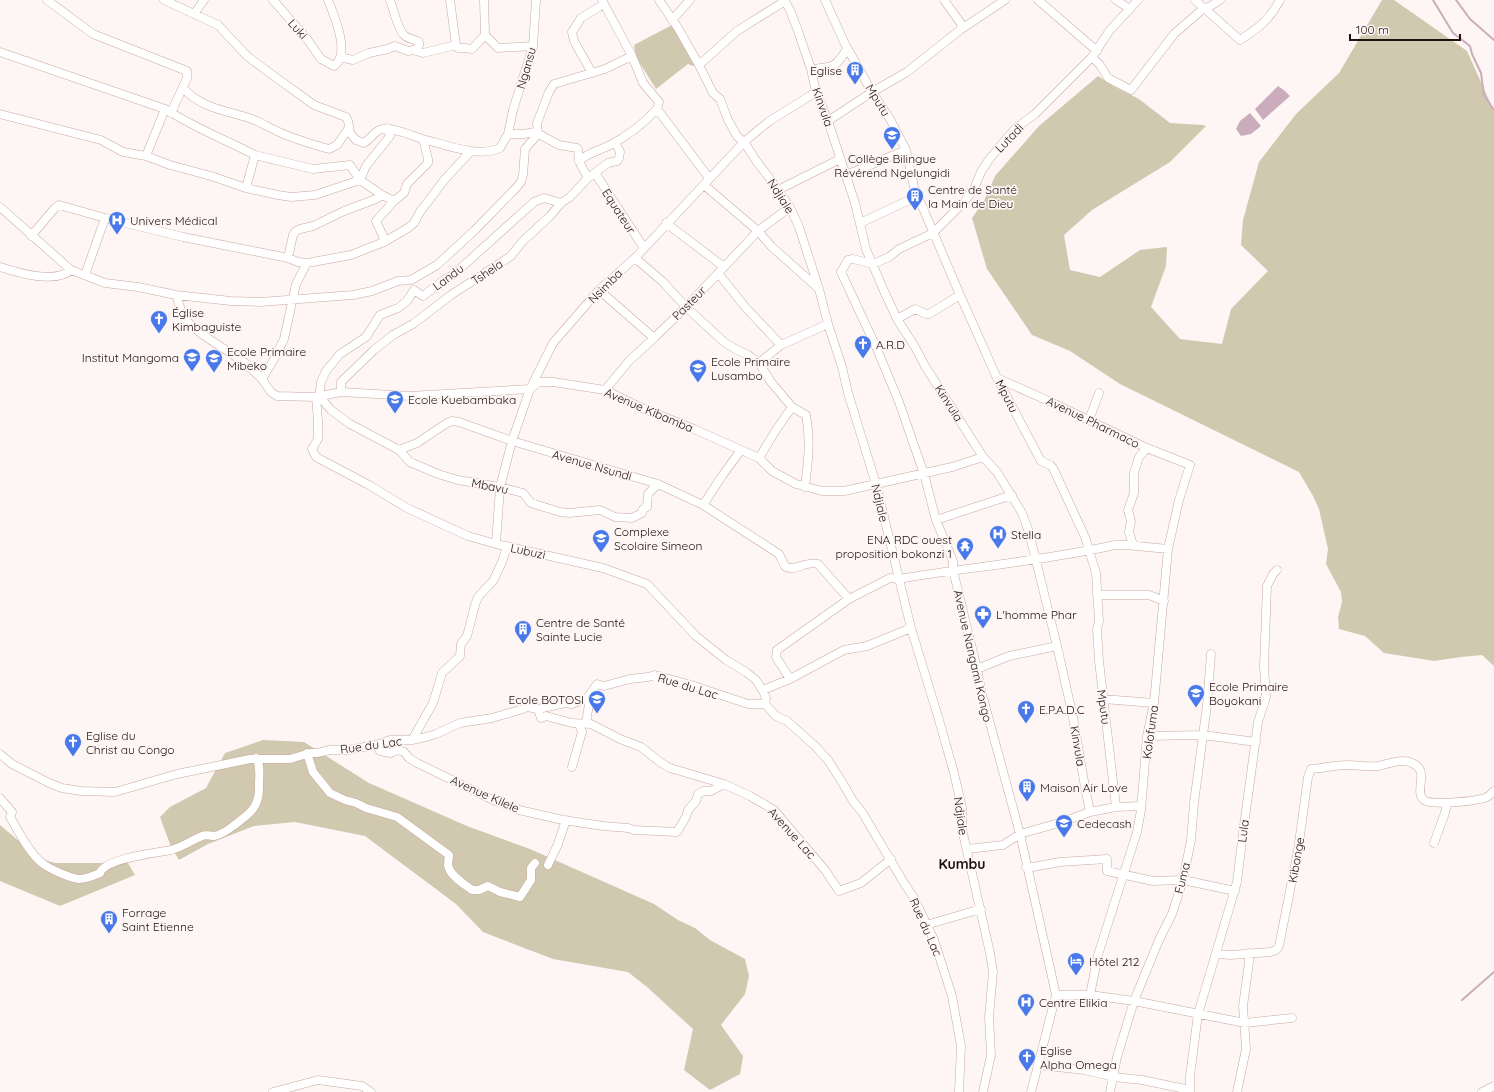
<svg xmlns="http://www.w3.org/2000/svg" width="1494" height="1092" viewBox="0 0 1494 1092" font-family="Quicksand,sans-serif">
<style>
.green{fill:#d1c8b0}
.water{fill:#caacbd}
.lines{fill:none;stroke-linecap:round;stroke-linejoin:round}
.stream{stroke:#caacbd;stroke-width:2}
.minor-casing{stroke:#caa89e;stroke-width:9}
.minor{stroke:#fff;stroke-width:8}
.labels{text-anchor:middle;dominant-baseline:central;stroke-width:3.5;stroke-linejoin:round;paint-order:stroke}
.street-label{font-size:12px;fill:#1e120f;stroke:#fef6f4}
.poi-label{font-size:12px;fill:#1e120f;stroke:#fef6f4;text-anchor:start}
.quarter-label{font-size:14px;font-weight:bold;fill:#1e120f;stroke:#fef6f4}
</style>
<rect width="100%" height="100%" fill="#fef6f4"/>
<path class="green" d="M1382,0H1394L1467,51L1494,111V666L1482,655L1461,657L1434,661L1384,653L1365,636L1339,629L1338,617L1342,602L1341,592L1326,564L1328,549L1319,509L1313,496L1299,472L1120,384L1070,351L1032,335L987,269L972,218L984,201L995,176L1039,126L1098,76L1113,86L1139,99L1170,123L1202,125L1206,126L1170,162L1092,210L1064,235L1070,270L1100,277L1140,250L1167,247L1166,266L1151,307L1180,339L1222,344L1231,309L1268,271L1241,245L1243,220L1259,162L1296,114L1339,73Z
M672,25L696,65L693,66L688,64L656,89L636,57L634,45Z
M263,740L304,742L369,783L467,826L530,849L654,904L678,920L695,928L710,940L745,959L749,976L745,994L721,1025L743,1056L740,1074L710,1090L684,1070L693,1029L647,987L628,972L553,959L483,932L456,904L365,836L295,822L254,826L208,844L179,860L171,847L160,817L170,807L206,788L225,753Z
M0,825L26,847L35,858L56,863H102L125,858L135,875L60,906L0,881Z"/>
<path class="water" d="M1278,86L1285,91L1290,96L1263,120L1255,109Z
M1250,113L1261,126L1251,134L1241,136L1236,129L1240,121Z"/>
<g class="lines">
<path class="stream" d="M1433,0L1453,33L1470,46L1472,54L1481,73L1484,95L1494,110
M1456,0L1470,19L1494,40
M1462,1000L1494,972"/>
<defs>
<path id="minor" d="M47,0L93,34L187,71V78L171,113
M164,0L218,25L247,56L267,71L314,105L346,117L348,121L350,133L356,140L364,143C370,139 373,134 379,130C389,125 412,136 423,139L428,159V163L407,184L404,193L394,201L376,221L383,236L384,242
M273,0L307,39L321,59L334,66C351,54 334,15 328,0
M390,0C393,8 398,30 404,35C408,39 414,39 419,42V45L416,51
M450,0L456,45
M484,0L485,35
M602,0L632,56L643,83L659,102L657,109L709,178
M659,0L678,28L699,65L713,93L720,99L728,120L737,136L744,142L757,162L768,176L790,207L799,227L819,289L828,324L842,367L848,393L876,484L911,628L939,720L954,773L962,808V829L990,953L993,972L989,1017L991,1055L983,1092
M784,0L790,10L798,31L811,69L816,92L828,121L855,203L866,249L884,291L897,319L915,347L925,366L983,457L997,472L1022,513L1029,532L1057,646L1073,717L1085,787L1090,812
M825,0L845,44L872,92L890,119L906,150L914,187L960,295L997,378L1041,461L1050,465L1053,468L1085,537L1096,573L1099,621L1097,629L1099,661L1116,807
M944,0L962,25L960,30
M1038,0L1097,51
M1116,0L1130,9
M1195,0L1240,40C1259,28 1269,20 1280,0
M194,14L204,0
M672,20L690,0
M0,52L165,109L146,156
M340,57L353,60L369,53L388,49L395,46L408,51L414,50L423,53L456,45L458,48H465L472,49L485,35L498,48L533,46
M1092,57L1100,65L1108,78L1131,90L1174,34L1204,8L1209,7L1220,0
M699,65L737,31L785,1
M811,69C834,67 835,68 847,49
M592,73L574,41L572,32L581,18L604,4
M183,88C202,109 226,110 252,119C260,122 268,127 277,131C293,139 311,144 329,149L337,145L348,129
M167,110C195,128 226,140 255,155
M0,114L101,140L123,152L146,156L170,165L211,176L246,188L278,195L291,197L315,195L360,180L366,166L390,136L387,128
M828,121L872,92L907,72L960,30L1005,0
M508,134L513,110L533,46L536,0
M423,139C446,145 478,158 500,148L508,134H524L535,132L559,145L577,148C580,152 577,156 579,160C581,167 585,172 588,178
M579,161C587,153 599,151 610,145C628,136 643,124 657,109
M595,173L644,248
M846,175L906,150
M704,185L758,231L771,246L819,289
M246,188L255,155L313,169L350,165L360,180L382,195L394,201
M778,190L840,159
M561,203L544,198L534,202L453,275L444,280L423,296L414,290L407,301L398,308L380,315L366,337L340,354L326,371L321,382L319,396L331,410L350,424L399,450L410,462L438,474L458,480L500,487L523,493L531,503L560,512L569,513L600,510L615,517L632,518L642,513L643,509L647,507L648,494L658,484
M0,207L71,270L105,283L138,287L176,295L231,301L260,302L353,295L372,291L398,281L411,280L437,265L475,230L515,189L521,182L523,175L525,149L538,134L537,123L549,92L554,84L605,69L632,56
M666,223L724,267L758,231L790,207
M860,223L918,196
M31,236L55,208L59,205L105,218L183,237L288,258L298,262L307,263L351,255L384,242L408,228L414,223L420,212L445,179L471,151
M288,258L293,235L296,231L300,229L313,226L344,211L376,199L382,195
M635,258L662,281L686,307L724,342L737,350L748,355L759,363L771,382L792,407L776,430L759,458
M0,267C19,273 55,284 71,270
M718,273L746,308L781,345
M85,275L105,218
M599,290L654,338L629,361L605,390
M176,295L183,316L188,322L203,335L244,362L262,379L271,392L277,396L316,397L341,392L410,396L530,389L539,382H553L605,390L642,408L694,429L759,458L772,471L796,484L822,491H844L876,484L952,467L983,457
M897,319L915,309L926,314H929L960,295
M654,338L686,307L724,267
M759,363L781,345L828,324
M997,378L1053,403L1147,448L1190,465L1179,500L1168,549L1154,703L1147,736L1141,810L1137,832L1098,955L1090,995
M262,379L273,361L284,339L296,284L307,263
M341,392V382L374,350L393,335L413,324L451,295L511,256L522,242L550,216L561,203L570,197L588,178L608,163L617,161L619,158L620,152L615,142
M316,397L318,421V439L312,449L316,457L369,485L407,508L468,536L496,544L603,568L647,584L696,636L726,660L746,672L756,680L764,693L766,698L765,704
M792,407L806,415C811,440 808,462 805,487
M1089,420L1099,393
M399,450L417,443L447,423L452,421L459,422L512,441L658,484L703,505L779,554C781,558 783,563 785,566C792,573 807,560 818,564L849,599
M703,505L722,476L741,450
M936,520L1012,495
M496,544L500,487L512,441L530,389L553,343L599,290L635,258L744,142L768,122L816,92
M1133,545L1129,532L1131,521L1128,510L1134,493V473L1139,457L1147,448
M1097,595H1149L1164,601
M977,669L1009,656L1057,646
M790,679L776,657L777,650L849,599L890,578L898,579C970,567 1044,561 1115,545H1126L1168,549
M763,690L790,679L844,650L867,646L911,628
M1103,699L1154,703
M538,709L541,718L546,716L572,723L591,724L620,739L641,747L660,762L670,768L724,784
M586,723L589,704L587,698
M1147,736L1203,735L1256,742
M412,740L433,703L442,673L460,656L461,644L467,636L475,605L478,597L493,581L502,562L507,546
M376,745L380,751L390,753L399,750L404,752L409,758L417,763L493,800L519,810L563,820L603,826L628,828L634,830L677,832L686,817L688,810L696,801L698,794L703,791H711L724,784L750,796L774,810L825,870L839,891L861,883L891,859
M307,753L313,772L330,793L345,800L356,803L366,808L397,817L449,855C449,858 448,862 448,865C449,875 464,884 472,890H479L488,886L500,892L520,897L531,880V868L535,863
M0,754L12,764L49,783L62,788L81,791L115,792L177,774L250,759H290L310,753H317L330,750H347L376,745L390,740H412L426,737L436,734L460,723L492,718L523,709L527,707L538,709L565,703L572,704L587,698L597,684L604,686L630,679L648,677L655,675L691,685L748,704H765L776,716L787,721L815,746L828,760L842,782L853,801L862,812L904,883L914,898L934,940L952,996L961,1046L959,1092
M572,767L582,732L580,727L581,724
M0,798L12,812L10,817C18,830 29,853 42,863C49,869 70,878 79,879C87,879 93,876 100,873C106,858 156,853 171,850C183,847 192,840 202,836C206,834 210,836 214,836C221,835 228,830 233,826C250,814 260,807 259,785C259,775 261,766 256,758
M1434,843L1445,813L1447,803
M967,849L1003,845L1020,834L1059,823L1090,812L1116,807L1141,806
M548,865L558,844L566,820
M1026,867H1032L1060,862L1107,859V871L1153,881L1183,880L1235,891
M926,925L981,909
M1217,954L1231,955L1270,952L1276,950L1279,946L1298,850L1308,777L1311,769C1323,768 1336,765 1348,765C1358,765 1368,767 1378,766C1389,764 1402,758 1412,763C1431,771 1413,791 1424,800C1430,806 1479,801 1487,797C1489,796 1492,793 1494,791
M1056,995H1090L1134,1001L1245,1023L1292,1018
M1038,1065L1085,1070L1114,1077L1142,1080L1190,1090
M273,1092L318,1080L362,1086L371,1092
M1031,1092L1056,995L1020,834L982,694L977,669L953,570V561L936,520L924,474L899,402L877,349L841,272L848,260L853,259L873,264L889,257L899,249L933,233L963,203L974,189L981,172L988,161L1000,146L1016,128L1035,114L1092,57L1110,30L1138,0
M1110,1092L1117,1057L1134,1001L1159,940L1172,914L1183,880L1191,840L1194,803L1207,705L1211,654
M1190,1092V1076L1198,1014L1237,882L1243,833L1258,722L1266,697L1264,667L1267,586L1273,574L1277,570
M1237,1092L1246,1049L1243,1006L1249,962V953
M1482,1092L1494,1086"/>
</defs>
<use href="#minor" class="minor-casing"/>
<use href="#minor" class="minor"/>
</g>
<defs>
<symbol id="building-pin" viewBox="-11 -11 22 30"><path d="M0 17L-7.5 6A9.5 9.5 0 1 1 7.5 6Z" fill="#4878ea" stroke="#fef6f4"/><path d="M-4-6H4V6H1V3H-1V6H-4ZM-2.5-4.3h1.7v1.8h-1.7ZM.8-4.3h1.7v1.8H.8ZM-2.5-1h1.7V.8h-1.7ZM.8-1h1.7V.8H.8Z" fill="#fff"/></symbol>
<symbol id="school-pin" viewBox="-11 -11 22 30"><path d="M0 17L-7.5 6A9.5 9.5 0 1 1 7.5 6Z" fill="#4878ea" stroke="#fef6f4"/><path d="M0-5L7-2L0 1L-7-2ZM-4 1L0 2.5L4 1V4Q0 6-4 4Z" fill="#fff"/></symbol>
<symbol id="hospital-pin" viewBox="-11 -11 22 30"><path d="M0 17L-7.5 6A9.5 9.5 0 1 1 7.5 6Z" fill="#4878ea" stroke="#fef6f4"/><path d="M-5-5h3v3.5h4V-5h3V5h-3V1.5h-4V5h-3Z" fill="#fff"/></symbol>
<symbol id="church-pin" viewBox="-11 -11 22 30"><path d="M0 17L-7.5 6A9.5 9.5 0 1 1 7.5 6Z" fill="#4878ea" stroke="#fef6f4"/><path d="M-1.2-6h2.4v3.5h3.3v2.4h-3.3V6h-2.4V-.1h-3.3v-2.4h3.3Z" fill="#fff"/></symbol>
<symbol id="temple-pin" viewBox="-11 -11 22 30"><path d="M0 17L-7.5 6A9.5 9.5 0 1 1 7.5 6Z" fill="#4878ea" stroke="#fef6f4"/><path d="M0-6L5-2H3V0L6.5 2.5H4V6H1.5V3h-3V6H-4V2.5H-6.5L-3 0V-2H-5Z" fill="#fff"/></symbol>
<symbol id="pharmacy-pin" viewBox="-11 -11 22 30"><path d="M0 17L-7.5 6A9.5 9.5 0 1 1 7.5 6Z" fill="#4878ea" stroke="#fef6f4"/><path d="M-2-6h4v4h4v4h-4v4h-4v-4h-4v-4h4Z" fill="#fff"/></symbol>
<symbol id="hotel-pin" viewBox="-11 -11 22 30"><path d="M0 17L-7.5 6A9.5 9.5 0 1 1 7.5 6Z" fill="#4878ea" stroke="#fef6f4"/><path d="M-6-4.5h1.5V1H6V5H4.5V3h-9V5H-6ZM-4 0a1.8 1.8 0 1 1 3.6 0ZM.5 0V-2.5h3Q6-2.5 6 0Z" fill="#fff"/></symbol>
</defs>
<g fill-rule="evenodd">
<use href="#building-pin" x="845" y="60" width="20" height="27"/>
<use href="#school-pin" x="882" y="125" width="20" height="27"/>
<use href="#building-pin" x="905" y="186" width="20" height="27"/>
<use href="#hospital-pin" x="107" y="210" width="20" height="27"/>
<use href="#church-pin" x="149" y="309" width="20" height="27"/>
<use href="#church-pin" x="853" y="334" width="20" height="27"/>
<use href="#school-pin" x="182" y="347" width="20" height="27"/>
<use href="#school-pin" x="204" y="348" width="20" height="27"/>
<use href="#school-pin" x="688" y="358" width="20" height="27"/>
<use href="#school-pin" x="385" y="389" width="20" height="27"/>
<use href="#hospital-pin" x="988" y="524" width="20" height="27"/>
<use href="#school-pin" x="591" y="528" width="20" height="27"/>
<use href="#temple-pin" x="955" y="536" width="20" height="27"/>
<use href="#pharmacy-pin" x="973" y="604" width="20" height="27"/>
<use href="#building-pin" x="513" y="619" width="20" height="27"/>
<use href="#school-pin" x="1186" y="683" width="20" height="27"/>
<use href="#school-pin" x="587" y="689" width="20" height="27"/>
<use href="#church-pin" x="1016" y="699" width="20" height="27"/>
<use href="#church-pin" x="63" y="732" width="20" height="27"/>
<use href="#building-pin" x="1017" y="777" width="20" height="27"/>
<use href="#school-pin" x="1054" y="813" width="20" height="27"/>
<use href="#building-pin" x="99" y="909" width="20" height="27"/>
<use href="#hotel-pin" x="1066" y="951" width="20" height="27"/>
<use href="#hospital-pin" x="1016" y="992" width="20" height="27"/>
<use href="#church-pin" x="1017" y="1047" width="20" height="27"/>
</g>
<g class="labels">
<g class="street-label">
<text transform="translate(298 29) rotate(48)">Luki</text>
<text transform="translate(526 68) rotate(-74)">Ngansu</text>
<text transform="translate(878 100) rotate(58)">Mputu</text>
<text transform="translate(823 107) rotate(71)">Kinvula</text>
<text transform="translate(1009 138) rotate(-46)">Lutadi</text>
<text transform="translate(781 196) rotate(57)">Ndjiale</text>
<text transform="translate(619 211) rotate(57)">Equateur</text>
<text transform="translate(487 272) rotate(-34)">Tshela</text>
<text transform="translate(448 277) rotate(-37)">Landu</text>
<text transform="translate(605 286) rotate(-45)">Nsimba</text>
<text transform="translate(689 303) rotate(-45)">Pasteur</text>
<text transform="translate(1007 396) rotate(63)">Mputu</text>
<text transform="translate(949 403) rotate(57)">Kinvula</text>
<text transform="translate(649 410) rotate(23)">Avenue Kibamba</text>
<text transform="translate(1093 422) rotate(26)">Avenue Pharmaco</text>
<text transform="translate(592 465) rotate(16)">Avenue Nsundi</text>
<text transform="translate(490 486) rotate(11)">Mbavu</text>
<text transform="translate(880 503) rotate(77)">Ndjiale</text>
<text transform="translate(528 551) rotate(12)">Lubuzi</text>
<text transform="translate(973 656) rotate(77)">Avenue Nangami Kongo</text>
<text transform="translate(688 686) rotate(17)">Rue du Lac</text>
<text transform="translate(1104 707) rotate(82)">Mputu</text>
<text transform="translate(1150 732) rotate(-82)">Kolofuma</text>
<text transform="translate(371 745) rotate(-8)">Rue du Lac</text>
<text transform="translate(1078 746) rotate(80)">Kinvula</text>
<text transform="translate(485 794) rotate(24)">Avenue Kilele</text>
<text transform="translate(961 816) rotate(82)">Ndjiale</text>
<text transform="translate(1243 831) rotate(-83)">Lula</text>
<text transform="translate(792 833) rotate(48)">Avenue Lac</text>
<text transform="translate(1296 860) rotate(-80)">Kibonge</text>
<text transform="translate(1182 878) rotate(-76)">Fuma</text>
<text transform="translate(926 927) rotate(66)">Rue du Lac</text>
</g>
<g class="poi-label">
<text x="842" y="70" text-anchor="end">Eglise</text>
<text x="892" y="158" text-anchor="middle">Collège Bilingue<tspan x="892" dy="14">Révérend Ngelungidi</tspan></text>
<text x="928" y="189">Centre de Santé<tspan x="928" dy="14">la Main de Dieu</tspan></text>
<text x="130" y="220">Univers Médical</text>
<text x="172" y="312">Église<tspan x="172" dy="14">Kimbaguiste</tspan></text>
<text x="876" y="344">A.R.D</text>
<text x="227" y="351">Ecole Primaire<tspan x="227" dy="14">Mibeko</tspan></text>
<text x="179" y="357" text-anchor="end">Institut Mangoma</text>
<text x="711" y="361">Ecole Primaire<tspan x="711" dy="14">Lusambo</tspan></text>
<text x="408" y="399">Ecole Kuebambaka</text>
<text x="614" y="531">Complexe<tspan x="614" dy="14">Scolaire Simeon</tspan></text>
<text x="1011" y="534">Stella</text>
<text x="952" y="539" text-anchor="end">ENA RDC ouest<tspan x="952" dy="14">proposition bokonzi 1</tspan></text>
<text x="996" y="614">L'homme Phar</text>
<text x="536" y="622">Centre de Santé<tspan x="536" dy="14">Sainte Lucie</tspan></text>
<text x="1209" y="686">Ecole Primaire<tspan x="1209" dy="14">Boyokani</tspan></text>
<text x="584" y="699" text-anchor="end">Ecole BOTOSI</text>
<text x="1039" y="709">E.P.A.D.C</text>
<text x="86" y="735">Eglise du<tspan x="86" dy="14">Christ au Congo</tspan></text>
<text x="1040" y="787">Maison Air Love</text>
<text x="1077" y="823">Cedecash</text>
<text x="122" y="912">Forrage<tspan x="122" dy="14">Saint Etienne</tspan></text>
<text x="1089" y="961">Hôtel 212</text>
<text x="1039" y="1002">Centre Elikia</text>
<text x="1040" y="1050">Eglise<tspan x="1040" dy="14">Alpha Omega</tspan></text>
</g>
<g class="quarter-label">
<text x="962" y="864">Kumbu</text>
</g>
</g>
<path d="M1350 34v6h110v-6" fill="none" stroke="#1e120f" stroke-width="2"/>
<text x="1356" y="34" font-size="12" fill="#1e120f" stroke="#fef6f4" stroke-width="3" paint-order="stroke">100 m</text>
</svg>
